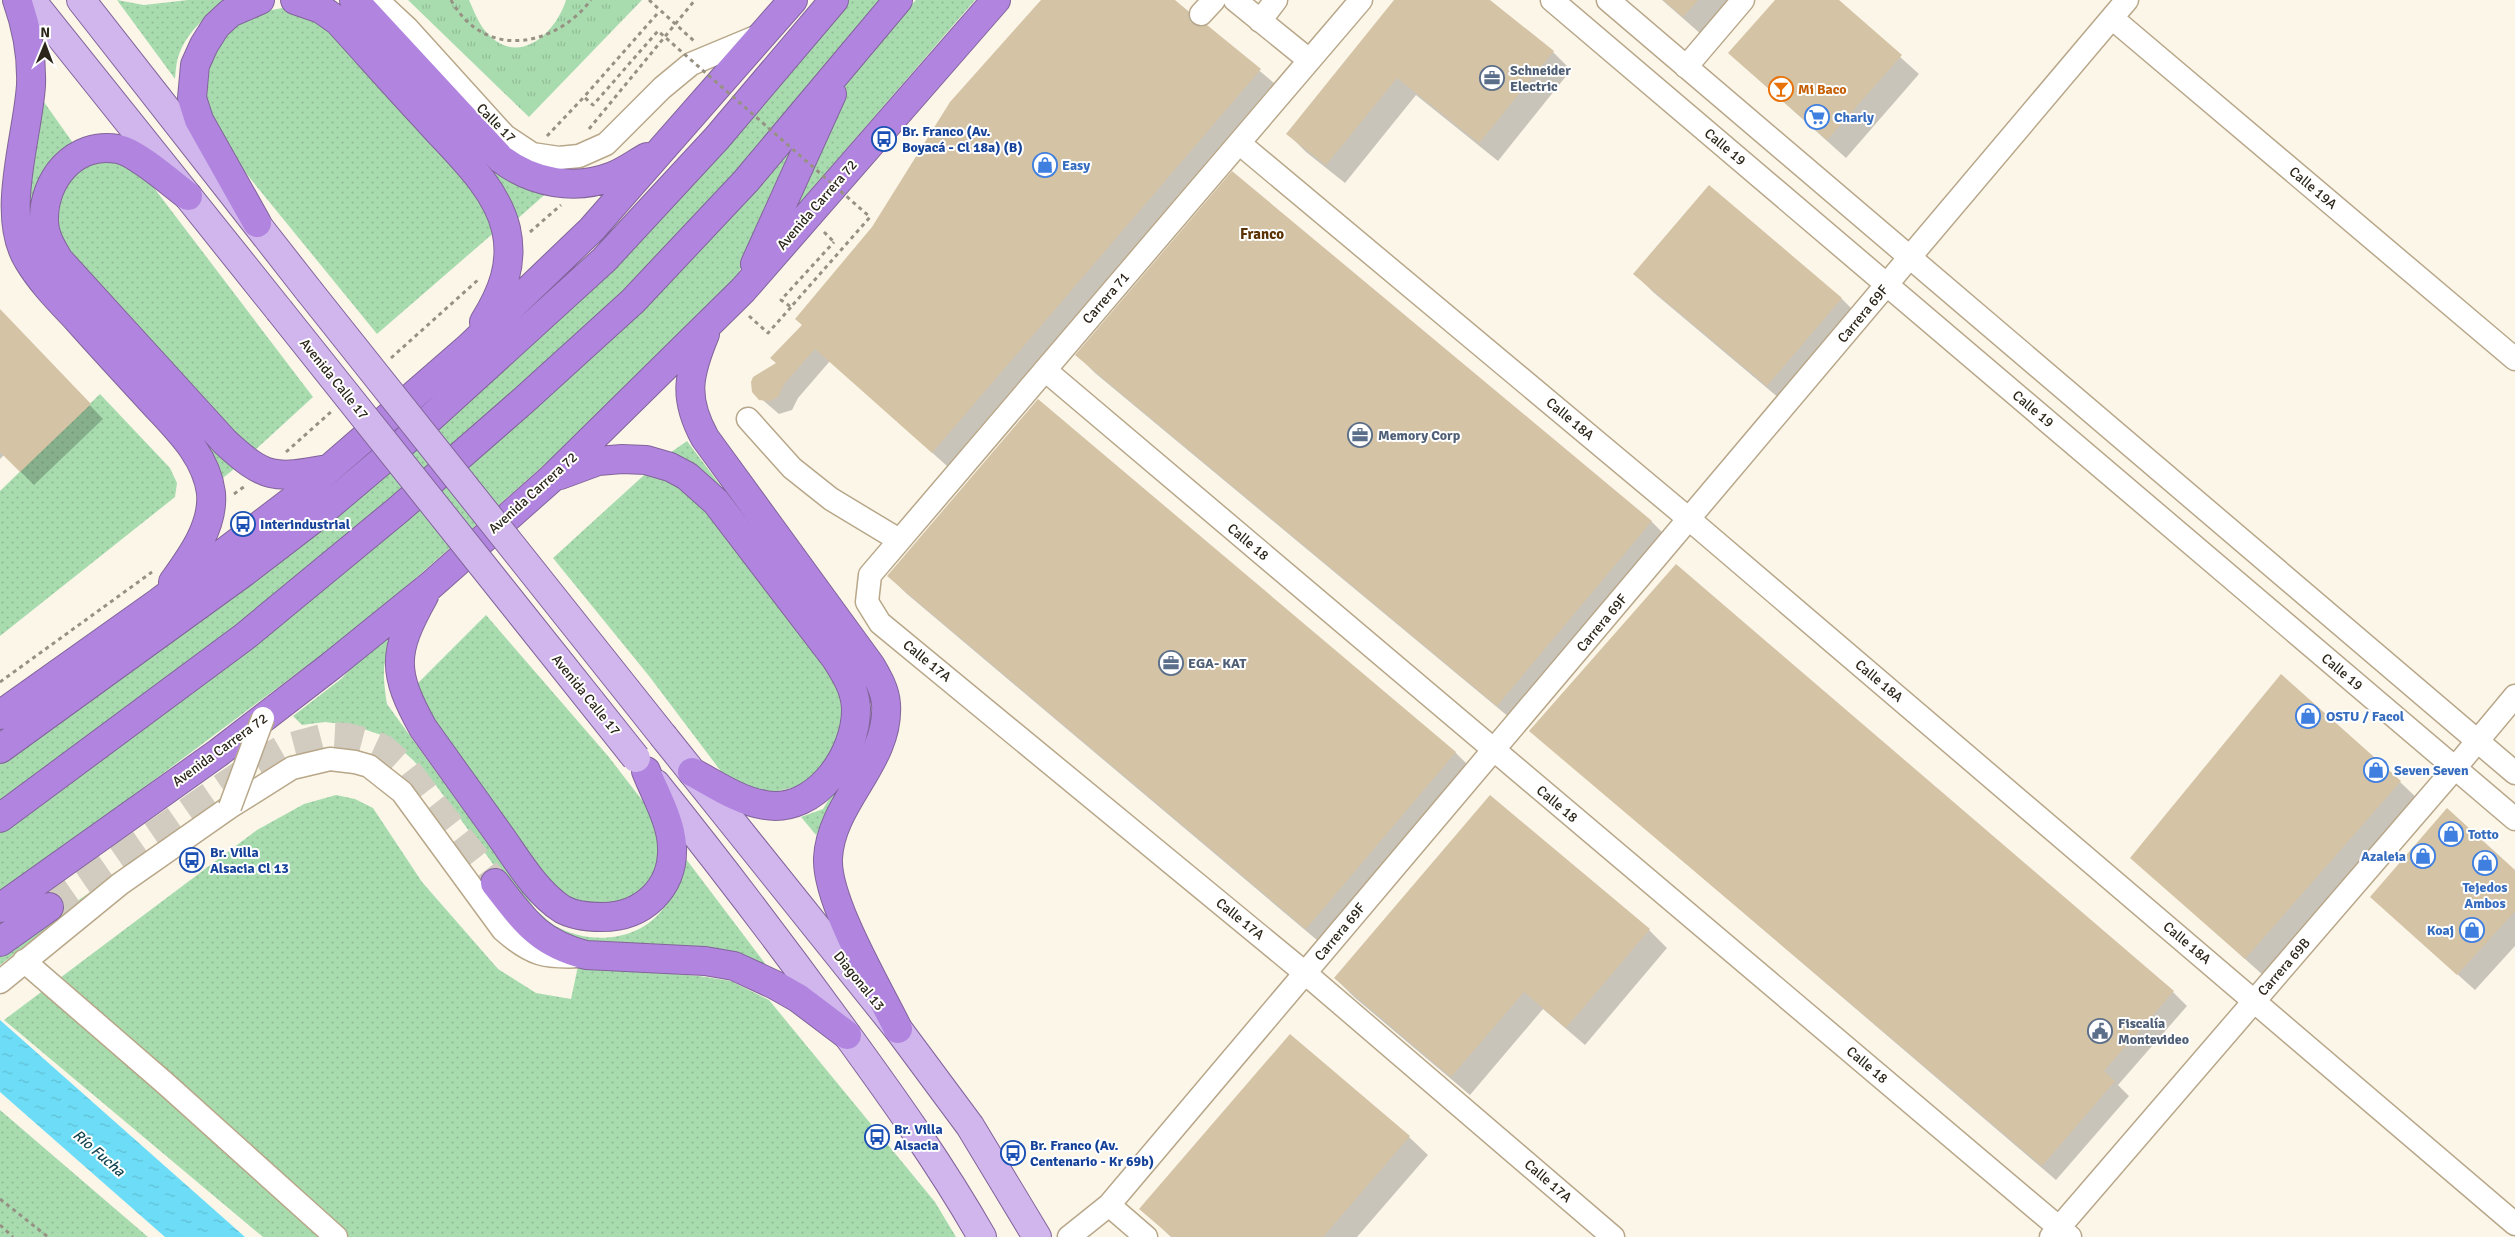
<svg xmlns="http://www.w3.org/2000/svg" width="2515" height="1237" viewBox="0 0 2515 1237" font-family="Signika,sans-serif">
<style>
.grass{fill:url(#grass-dots)}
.park{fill:url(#park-tufts)}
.water{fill:url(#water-ripples)}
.shadow{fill:#0003}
.building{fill:#d4c3a5}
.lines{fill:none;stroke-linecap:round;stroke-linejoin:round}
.highway-tunnel{stroke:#d2ccc0;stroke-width:28;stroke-dasharray:28 14;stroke-linecap:butt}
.minor-casing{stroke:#b8a789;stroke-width:25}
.major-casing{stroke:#82649a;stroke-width:30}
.highway-casing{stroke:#82649a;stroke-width:30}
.path{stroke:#979184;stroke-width:3;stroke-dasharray:4 4;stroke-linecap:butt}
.minor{stroke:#fff;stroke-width:22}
.major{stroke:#d0b6ec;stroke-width:28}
.highway{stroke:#b185df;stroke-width:28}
.minor-bridge-casing{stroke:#b8a789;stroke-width:25;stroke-linecap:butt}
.major-bridge-casing{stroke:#82649a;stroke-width:30;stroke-linecap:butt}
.path-bridge{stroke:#979184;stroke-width:3;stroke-dasharray:4 4;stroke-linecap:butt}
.minor-bridge{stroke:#fff;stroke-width:22}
.major-bridge{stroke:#d0b6ec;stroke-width:28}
.labels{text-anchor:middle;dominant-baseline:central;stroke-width:4;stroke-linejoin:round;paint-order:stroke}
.service-label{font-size:14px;font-weight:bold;fill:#4e5e75;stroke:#fff;text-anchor:start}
.food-label{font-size:14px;font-weight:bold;fill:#c56008;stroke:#fff;text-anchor:start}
.shop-label{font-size:14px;font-weight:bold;fill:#366cbe;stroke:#fff;text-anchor:start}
.street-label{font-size:14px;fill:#2c261a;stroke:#fff}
.transit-label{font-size:14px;font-weight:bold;fill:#164399;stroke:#fff;text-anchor:start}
.neighbourhood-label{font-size:15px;font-weight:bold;fill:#5a3203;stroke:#fff}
.water-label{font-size:15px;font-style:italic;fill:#144651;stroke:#fff}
</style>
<defs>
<pattern id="grass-dots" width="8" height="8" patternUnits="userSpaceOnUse" patternTransform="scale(1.25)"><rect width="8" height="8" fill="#a8dcaf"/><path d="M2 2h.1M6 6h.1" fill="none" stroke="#91bd96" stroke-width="1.8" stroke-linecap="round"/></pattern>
<pattern id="park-tufts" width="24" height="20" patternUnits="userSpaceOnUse" patternTransform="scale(1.25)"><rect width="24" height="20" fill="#a8dcaf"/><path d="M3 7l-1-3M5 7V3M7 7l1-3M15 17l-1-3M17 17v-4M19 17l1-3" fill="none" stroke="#91bd96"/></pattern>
<pattern id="water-ripples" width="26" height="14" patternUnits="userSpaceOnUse" patternTransform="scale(1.25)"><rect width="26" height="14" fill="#6dddf7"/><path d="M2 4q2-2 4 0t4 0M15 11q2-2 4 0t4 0" fill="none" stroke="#5fbed3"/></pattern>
</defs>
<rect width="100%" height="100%" fill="#fcf6e9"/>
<path class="grass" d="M117,0L144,5L188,0H232C210,12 190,28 180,52C176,60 176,71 175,79Z
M329,0L550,190L515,221Z
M847,0H887L815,84L627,292L291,587L0,802V761L323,522Z
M916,0H975L798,205L851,67Z
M282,8L313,16L335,35L471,185L497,230L377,334L218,139L199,92L208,57L242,16Z
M39,95L73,143L59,151L48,165L39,185L35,224L36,240L67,283L234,469L219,481L207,453L194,433L61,288C49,273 34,258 28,240C16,206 34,132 39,95Z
M807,123L734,283L553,457L367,621L0,895V829L332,579Z
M112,159L131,166L148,180L313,397L253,452L207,407L61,243L52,223L56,204L72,172L93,162Z
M100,394L170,468L177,483L175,497L0,636V491Z
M687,441L852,661C896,727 850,777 816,835L801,817L823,809L857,753L863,708L667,455Z
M654,466L694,492L834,678L843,702V725L836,754L803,785L778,791L749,792L726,778L649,676L553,558Z
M486,615L608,756L652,813L661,839L659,859L650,884L630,904L579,906L537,872L431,717L416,685Z
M395,631C382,663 382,670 387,704L536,910C542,914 547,921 554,925C589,946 641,942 665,906C675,891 677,868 680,851L770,970L566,939L530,915L435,784L413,760L387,737L352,725L325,722L302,725L293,716L341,679L365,654Z
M336,795L355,799L373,808L422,882L498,969L536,993L571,999L578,966L699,976L731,981L769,1000L935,1202L956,1237H263L4,1020L257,830L304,804Z
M137,860L0,965V954Z
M0,1110L148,1237H0Z"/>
<path class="park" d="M408,0H469C474,11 479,25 488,34C519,67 556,33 566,0H642L529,117Z"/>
<path class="water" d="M0,1020L245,1237H165L0,1092Z"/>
<path class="shadow" d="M1044,0H1173L1188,11L1202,28L1207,27L1274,83L947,466L830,361L798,398L792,410L779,414L753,392L778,363L873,227Z
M1396,0H1488L1553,52L1571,70L1498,161L1416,95L1345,183L1306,152L1288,134Z
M1662,0H1731L1702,35Z
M1777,0H1837L1919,74L1846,158L1729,53Z
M1232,173L1652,522L1670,540L1516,723L1095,373L1077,355Z
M1709,187L1842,299L1860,317L1786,404L1653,292L1635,274Z
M0,310L103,419L34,485L4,455L0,459Z
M1038,401L1456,753L1474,771L1324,946L907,594L888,576Z
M1531,731L2173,992L2187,1006L2118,1085L2129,1096L2056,1180Z
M2400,782L2419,800L2264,976L2132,858Z
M2515,872V946L2475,990L2371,897Z
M1649,930L1667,948L1585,1045L1543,1009L1470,1095L1354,997L1335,978Z
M1409,1137L1428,1155L1357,1237H1171L1141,1209Z"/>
<path class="building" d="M1041,0H1175L1188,11V17L1192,24L1199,27L1207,25L1261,69L932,453L815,349L784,384L778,397L770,401L759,400L752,392L751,382L753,377L776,363L770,358L802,325L795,319L872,227L950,102Z
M1394,0H1490L1554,51L1479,143L1397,78L1326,165L1286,134Z
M1663,0H1698L1683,17Z
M1775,0H1839L1902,55L1827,140L1728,53Z
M1232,171L1652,521L1497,706L1075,355Z
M1709,185L1842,298L1767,386L1633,274Z
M0,309L91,404L20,472L0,452Z
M1038,399L1456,752L1306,929L887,576Z
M1676,564L2174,991L2104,1071L2115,1081L2042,1166L1529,731Z
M2281,674L2401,781L2245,959L2130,858Z
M1490,795L1650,929L1566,1028L1524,992L1451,1077L1334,978Z
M2447,808L2515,870V911L2457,975L2370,897Z
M1290,1034L1410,1136L1323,1237H1172L1139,1209Z"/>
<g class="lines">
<path class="highway-tunnel" d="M49,907L256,764L284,748L330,736L348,737L371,743L384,749L406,769L495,883"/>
<defs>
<path id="minor" d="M377,0L407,28L505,136L532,154L559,158L579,156L606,144L662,88L691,64L763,34
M1235,0L1309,60
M1361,0L870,575L867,602L880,623L1305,973L1613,1237
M1552,0L2515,819
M1608,0L2515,773
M1201,14L1214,0
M2112,18L2515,359
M1260,21L1276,0
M1686,67L1743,0
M1239,143L1689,519L2515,1224
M1045,370L2070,1237
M748,419L792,468L831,499L899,540
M24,961L166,1084L336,1237
M0,982L120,884L230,807L292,768L330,759L355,762L369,766L402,792L503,930C531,955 545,958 582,956
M1109,1205L1146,1237
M1069,1237L1109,1205L2127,0
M2051,1237L2455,768L2515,696"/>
<path id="major" d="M31,0L279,310
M81,0L309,291
M664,737L898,1029L970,1126L1037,1237
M656,784C721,865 784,948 845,1032C893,1098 941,1165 982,1237"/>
<path id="highway" d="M17,0C27,28 32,55 31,85C28,136 0,215 28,260C41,282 59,300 76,318C100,345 124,371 148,397C173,425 206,453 211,493C214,526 191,557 173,582
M295,0L321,9L338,21C368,54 397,87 427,119C455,151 496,186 506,229C514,264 502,293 484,322
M354,0L501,159C533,183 575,191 613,176C625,171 636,163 647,157
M188,196C172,184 136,152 118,149C74,141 43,180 44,221C44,236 52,248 59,260L225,442C265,479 274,479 328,469
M257,223L199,120L192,98L195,65L204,45L216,26L230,13L260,0
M755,264L832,94
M705,334C688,375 683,398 705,438L871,666C878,678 885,690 886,704C890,762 831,801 828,858C826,901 878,988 898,1029
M560,475L598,461L622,459L646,460L670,467L687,476L716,502L836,659C846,675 855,689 856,708C857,754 816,814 765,805C739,801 715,784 692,772
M424,596C392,653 392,672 423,728C449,764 475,801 501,837C518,861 536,892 562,909C574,916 589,917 602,917C643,917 674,888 672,846C671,821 655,794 646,771
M0,715L159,602L293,500L469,347L592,229L793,0
M0,749L243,573L312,520L402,444L604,260L717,138L834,0
M0,818L244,637L398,510L524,400L633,301L746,181L898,0
M495,883C524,920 538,943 586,955L705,961L734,966L775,985L798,998L847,1035
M0,908L218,753L331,666L430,586L552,478L743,290L996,0
M0,942L49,907"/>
</defs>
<use href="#minor" class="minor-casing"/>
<use href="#major" class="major-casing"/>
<use href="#highway" class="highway-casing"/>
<path class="path" d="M451,0C484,60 554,48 591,0
M649,0L694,41
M589,129L695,0
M547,136L584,97
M530,232L561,205
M824,232L834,242
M749,316L768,333L791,307
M391,358L479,279
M286,452L332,411
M234,494L245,486
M0,682L152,572
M0,1199L48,1237
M0,1225L13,1237"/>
<use href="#minor" class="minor"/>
<use href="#major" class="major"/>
<use href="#highway" class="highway"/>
<defs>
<path id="minor-bridge" d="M230,807L263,718"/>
<path id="major-bridge" d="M309,291L664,737
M279,310L636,758"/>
</defs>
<use href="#minor-bridge" class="minor-bridge-casing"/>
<use href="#major-bridge" class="major-bridge-casing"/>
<path class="path-bridge" d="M657,14L584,97L593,105L658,31L870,217L791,307L781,300L834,242"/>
<use href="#minor-bridge" class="minor-bridge"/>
<use href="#major-bridge" class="major-bridge"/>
</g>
<defs>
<symbol id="office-ring" viewBox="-11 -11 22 22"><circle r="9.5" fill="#fff" stroke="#5c6f8a" stroke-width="1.5"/><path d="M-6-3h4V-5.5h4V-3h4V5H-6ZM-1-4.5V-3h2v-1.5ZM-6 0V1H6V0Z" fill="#5c6f8a"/></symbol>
<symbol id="bar-ring" viewBox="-11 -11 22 22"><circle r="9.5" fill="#fff" stroke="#e8710a" stroke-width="1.5"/><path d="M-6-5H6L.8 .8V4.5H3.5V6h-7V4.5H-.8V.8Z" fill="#e8710a"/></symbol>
<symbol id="supermarket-ring" viewBox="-11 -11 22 22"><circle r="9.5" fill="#fff" stroke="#3f7fe0" stroke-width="1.5"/><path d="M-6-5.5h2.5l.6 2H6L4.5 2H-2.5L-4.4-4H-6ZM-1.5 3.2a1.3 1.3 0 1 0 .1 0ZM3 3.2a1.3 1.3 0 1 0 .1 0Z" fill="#3f7fe0"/></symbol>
<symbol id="bus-ring" viewBox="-11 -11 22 22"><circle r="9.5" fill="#fff" stroke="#1a4fb4" stroke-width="1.5"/><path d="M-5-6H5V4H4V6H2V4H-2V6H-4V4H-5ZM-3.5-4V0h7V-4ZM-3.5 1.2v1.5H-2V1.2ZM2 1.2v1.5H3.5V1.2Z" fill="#1a4fb4"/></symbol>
<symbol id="shop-ring" viewBox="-11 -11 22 22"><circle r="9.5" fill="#fff" stroke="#3f7fe0" stroke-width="1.5"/><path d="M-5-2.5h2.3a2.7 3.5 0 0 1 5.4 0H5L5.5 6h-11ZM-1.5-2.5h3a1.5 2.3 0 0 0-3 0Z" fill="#3f7fe0"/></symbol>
<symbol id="civic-ring" viewBox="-11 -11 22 22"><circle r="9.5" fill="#fff" stroke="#5c6f8a" stroke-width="1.5"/><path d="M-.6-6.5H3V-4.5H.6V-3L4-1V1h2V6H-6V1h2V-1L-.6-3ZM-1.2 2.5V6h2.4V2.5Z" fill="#5c6f8a"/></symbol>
</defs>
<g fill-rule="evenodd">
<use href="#office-ring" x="1478" y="64" width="28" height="28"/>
<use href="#bar-ring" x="1767" y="75" width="28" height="28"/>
<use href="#supermarket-ring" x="1803" y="103" width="28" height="28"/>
<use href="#bus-ring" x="870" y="125" width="28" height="28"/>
<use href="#shop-ring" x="1031" y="151" width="28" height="28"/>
<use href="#office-ring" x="1346" y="421" width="28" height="28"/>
<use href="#bus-ring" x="229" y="510" width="28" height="28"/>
<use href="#office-ring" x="1157" y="649" width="28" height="28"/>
<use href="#shop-ring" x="2294" y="702" width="28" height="28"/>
<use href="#shop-ring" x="2362" y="756" width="28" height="28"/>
<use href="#shop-ring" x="2437" y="820" width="28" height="28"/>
<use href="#shop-ring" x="2409" y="842" width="28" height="28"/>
<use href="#bus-ring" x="178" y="846" width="28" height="28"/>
<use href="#shop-ring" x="2471" y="849" width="28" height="28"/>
<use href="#shop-ring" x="2458" y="916" width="28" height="28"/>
<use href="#civic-ring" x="2086" y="1017" width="28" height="28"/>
<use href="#bus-ring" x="863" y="1123" width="28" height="28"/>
<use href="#bus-ring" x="999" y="1139" width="28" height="28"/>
</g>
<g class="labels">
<g class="service-label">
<text x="1510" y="70">Schneider<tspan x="1510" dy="16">Electric</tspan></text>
<text x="1378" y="435">Memory Corp</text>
<text x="1188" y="663">EGA- KAT</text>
<text x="2118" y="1023">Fiscalía<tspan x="2118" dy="16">Montevideo</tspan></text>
</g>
<g class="food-label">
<text x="1798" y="89">Mi Baco</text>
</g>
<g class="shop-label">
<text x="1834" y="117">Charly</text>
<text x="1062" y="165">Easy</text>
<text x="2326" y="716">OSTU / Facol</text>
<text x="2394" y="770">Seven Seven</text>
<text x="2468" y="834">Totto</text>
<text x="2406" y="856" text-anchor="end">Azaleia</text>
<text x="2485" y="887" text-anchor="middle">Tejedos<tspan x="2485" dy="16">Ambos</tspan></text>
<text x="2454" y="930" text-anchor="end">Koaj</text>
</g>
<g class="street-label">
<text transform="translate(496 123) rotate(45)">Calle 17</text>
<text transform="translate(1725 147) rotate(40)">Calle 19</text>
<text transform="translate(2313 188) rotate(40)">Calle 19A</text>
<text transform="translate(817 205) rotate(-49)">Avenida Carrera 72</text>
<text transform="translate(1106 298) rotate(-49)">Carrera 71</text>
<text transform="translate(1863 314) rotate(-50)">Carrera 69F</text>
<text transform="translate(334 379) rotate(51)">Avenida Calle 17</text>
<text transform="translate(2033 409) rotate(40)">Calle 19</text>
<text transform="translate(1570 419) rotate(40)">Calle 18A</text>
<text transform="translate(533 493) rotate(-42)">Avenida Carrera 72</text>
<text transform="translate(1248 542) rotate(40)">Calle 18</text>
<text transform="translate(1602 623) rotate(-50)">Carrera 69F</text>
<text transform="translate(927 661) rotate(39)">Calle 17A</text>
<text transform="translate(2342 672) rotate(40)">Calle 19</text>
<text transform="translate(1879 681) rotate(40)">Calle 18A</text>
<text transform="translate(586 695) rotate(51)">Avenida Calle 17</text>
<text transform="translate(220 750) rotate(-36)">Avenida Carrera 72</text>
<text transform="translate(1557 804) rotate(40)">Calle 18</text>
<text transform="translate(1240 919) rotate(39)">Calle 17A</text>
<text transform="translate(1340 932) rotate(-50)">Carrera 69F</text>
<text transform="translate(2187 943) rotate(40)">Calle 18A</text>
<text transform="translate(2284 967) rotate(-49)">Carrera 69B</text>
<text transform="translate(859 981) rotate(51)">Diagonal 13</text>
<text transform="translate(1867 1065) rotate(40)">Calle 18</text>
<text transform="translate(1548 1181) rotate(41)">Calle 17A</text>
</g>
<g class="transit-label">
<text x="902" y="131">Br. Franco (Av.<tspan x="902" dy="16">Boyacá - Cl 18a) (B)</tspan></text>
<text x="260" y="524">Interindustrial</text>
<text x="210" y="852">Br. Villa<tspan x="210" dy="16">Alsacia Cl 13</tspan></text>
<text x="894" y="1129">Br. Villa<tspan x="894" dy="16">Alsacia</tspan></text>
<text x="1030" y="1145">Br. Franco (Av.<tspan x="1030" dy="16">Centenario - Kr 69b)</tspan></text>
</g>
<g class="neighbourhood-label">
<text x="1262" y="234">Franco</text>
</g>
<g class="water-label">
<text transform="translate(99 1153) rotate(41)">Río Fucha</text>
</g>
</g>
<g transform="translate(45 45) rotate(1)" stroke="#ffffff" stroke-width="4" paint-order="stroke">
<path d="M0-4L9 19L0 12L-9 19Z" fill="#2c261a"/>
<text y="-8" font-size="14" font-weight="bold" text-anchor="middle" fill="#2c261a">N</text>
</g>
</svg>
